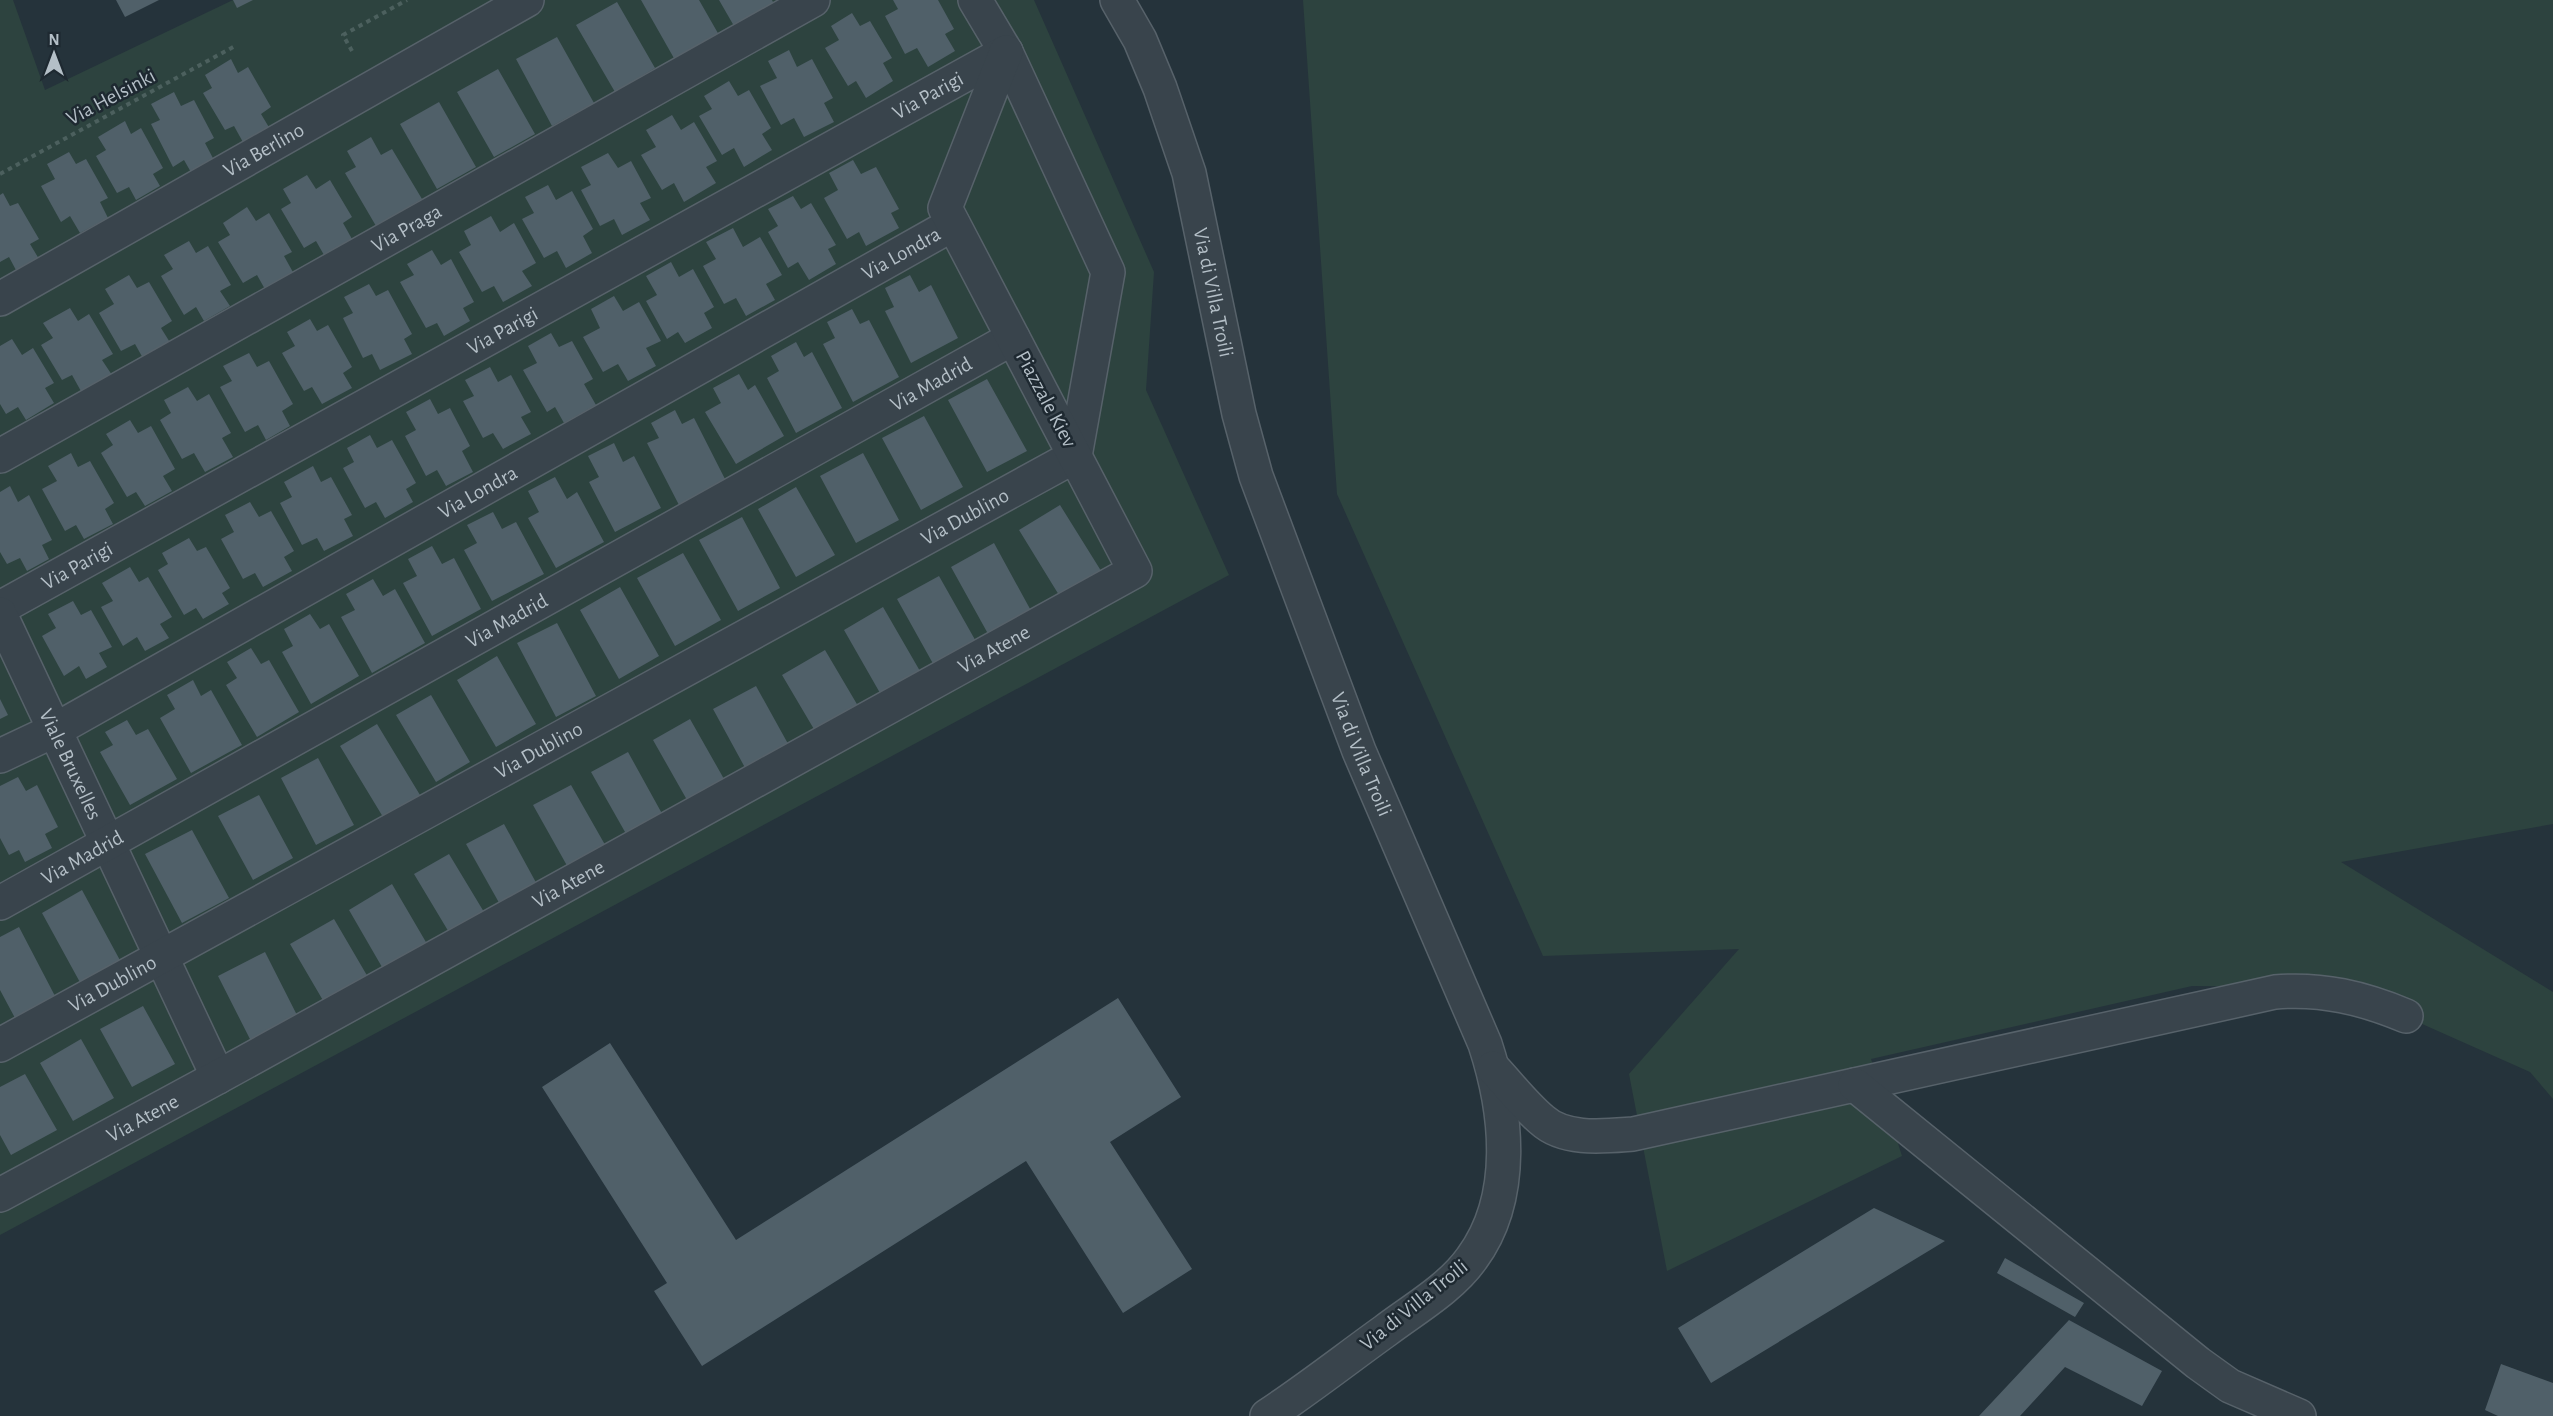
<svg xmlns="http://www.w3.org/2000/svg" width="2553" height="1416" viewBox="0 0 2553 1416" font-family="'Alegreya Sans',sans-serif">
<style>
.green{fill:#2d433f}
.building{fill:#506069}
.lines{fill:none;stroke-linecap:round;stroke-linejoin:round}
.minor-casing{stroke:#57626a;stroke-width:36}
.path{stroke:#4c605e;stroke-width:4;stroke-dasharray:4.5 4.5;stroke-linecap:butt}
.minor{stroke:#39444c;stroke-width:33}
.labels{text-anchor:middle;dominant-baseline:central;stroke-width:5;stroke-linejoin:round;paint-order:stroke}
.street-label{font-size:21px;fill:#b4bfc7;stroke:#1e2931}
</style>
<rect width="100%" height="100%" fill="#25333b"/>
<path class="green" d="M0,0H13L45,90L233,0H1034L1154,272L1146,390L1229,575L0,1235Z
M1303,0H2553V824L2341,862L2553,992V1099L2530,1072L2339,987L2192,986L1871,1059L1902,1156L1667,1271L1629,1074L1739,949L1543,956L1337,494Z"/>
<path class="building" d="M116,0H159L125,17Z
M233,0H253L237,8Z
M641,0H699L719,35L675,60Z
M719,0H772L774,4L734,26Z
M893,0H938L954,29L945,34L955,51L928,67L917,48L905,54L885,16L898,9Z
M617,2L655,68L615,92L576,25Z
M852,13L860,26L870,21L892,58L883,63L893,81L866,98L856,81L848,86L825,48L839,40L831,26Z
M557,37L594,103L552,126L516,59Z
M789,50L797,67L812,59L833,98L824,103L834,122L804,137L794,118L781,125L760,86L777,78L768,61Z
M231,59L238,73L248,67L271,107L261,114L270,129L244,144L234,126L225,130L203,93L212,88L205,75Z
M498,69L535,134L494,157L457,92Z
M729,81L738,96L749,90L771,128L762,134L772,150L744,167L734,148L722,155L699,116L712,109L704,96Z
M174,92L181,106L194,100L214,138L205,143L215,162L192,174L184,160L173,167L151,124L160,120L151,104Z
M439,102L476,167L437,189L400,124Z
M672,115L681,130L694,122L717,161L706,167L716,183L684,202L674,183L662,190L641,155L656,147L646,130Z
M125,121L131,134L141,128L163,168L153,174L160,186L136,200L129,187L117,193L96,156L106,150L98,137Z
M371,137L381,155L392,149L422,199L376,226L345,173L356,167L347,151Z
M69,152L76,164L86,159L108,198L100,202L108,218L80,233L70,216L61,222L41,186L55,179L47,164Z
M608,153L618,168L631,161L651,198L640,203L650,220L622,235L614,219L600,226L581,190L591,185L581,167Z
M853,160L861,174L876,167L899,209L891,213L899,228L866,246L859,232L847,239L824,198L838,190L829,173Z
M307,175L316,189L330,180L352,217L343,223L352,239L324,255L316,241L304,248L281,209L291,203L283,189Z
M548,185L556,200L572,191L593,229L583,236L592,253L566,268L557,251L544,258L522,219L534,213L525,197Z
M3,193L10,206L18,203L39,239L30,244L39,259L17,272L9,257L0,262V195Z
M793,196L801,209L811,203L836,245L828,249L836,264L809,280L798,262L788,268L768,232L778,226L768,209Z
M247,207L256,221L269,213L292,252L284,256L294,274L266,291L257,275L243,283L218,242L230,235L223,223Z
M491,216L500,232L514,223L536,263L522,271L532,286L503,302L494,286L482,292L459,252L471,245L464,231Z
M733,228L743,247L760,237L782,275L766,284L775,300L746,316L736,298L724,304L703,266L716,259L706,242Z
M189,241L196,253L208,246L231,285L220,291L230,306L204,321L196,307L184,315L161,276L173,269L164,255Z
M432,250L441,265L451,259L474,302L463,308L470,321L444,336L437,323L426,328L400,282L414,275L407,264Z
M671,262L679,277L693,269L714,307L704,313L712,328L685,343L678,332L667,339L646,301L657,295L646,276Z
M129,275L137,288L149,282L172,321L161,328L171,344L144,360L135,344L121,351L99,313L114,304L105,289Z
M910,275L919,292L931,285L958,338L911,363L885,311L894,307L885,288Z
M369,284L376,296L388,290L412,334L404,339L412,354L380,370L372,354L363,358L343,318L353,313L344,297Z
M614,296L623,311L639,302L661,341L646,348L656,366L628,381L618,364L603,372L583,337L600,328L591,309Z
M70,308L78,321L89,314L113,354L102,360L112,375L82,393L72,375L62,380L41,345L53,338L43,323Z
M852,309L860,324L869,320L899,377L853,402L823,344L835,338L827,322Z
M310,319L317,331L328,325L352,367L343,373L352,388L322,404L312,387L304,391L282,353L295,346L287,332Z
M551,333L559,347L572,341L593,379L584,384L596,405L564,423L555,407L547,412L523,370L537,363L528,346Z
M12,339L22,355L33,348L54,383L45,388L54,403L26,420L18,407L6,414L0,404V346Z
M796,342L804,357L812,352L842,408L796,433L767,378L779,371L771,356Z
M249,353L257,367L269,361L293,404L282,411L290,426L266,440L258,425L245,432L220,387L232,381L223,366Z
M490,367L498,382L511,375L531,412L521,417L531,434L503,449L493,433L483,438L463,401L474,396L465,380Z
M739,374L748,390L755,385L784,436L736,464L705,412L721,403L713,388Z
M987,379L1027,451L987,472L948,400Z
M188,387L197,401L209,394L231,433L222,438L233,457L205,472L194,453L182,459L160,420L171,413L164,400Z
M430,399L438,414L450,408L470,446L462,451L473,472L446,486L437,470L426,476L405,436L416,430L406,412Z
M675,410L682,424L694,418L726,481L679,505L647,443L659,438L651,423Z
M924,416L963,487L921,510L882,438Z
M130,420L138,433L151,426L175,469L163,476L172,491L145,506L136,492L127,497L101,453L113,445L106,434Z
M370,435L377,448L392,440L416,483L406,489L413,502L385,518L376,502L365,508L343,468L354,462L347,448Z
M614,443L623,462L634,456L661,508L615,532L589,482L599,477L588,456Z
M71,453L78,467L90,461L114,503L105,509L113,524L84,539L76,525L65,531L42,489L57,481L48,466Z
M863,453L899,520L856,543L820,476Z
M313,466L321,482L331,477L352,515L344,519L353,536L324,551L317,538L302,545L280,503L292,497L284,482Z
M555,477L567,499L577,492L604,542L556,568L528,518L539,512L528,491Z
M10,486L18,502L29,495L52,540L42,545L49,559L27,571L20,558L7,564L0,552V492Z
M796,487L835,555L796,577L758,509Z
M250,502L259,517L271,511L294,551L284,557L292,571L263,587L255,573L243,579L221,539L234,532L225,515Z
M1060,505L1103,574L1062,600L1019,530Z
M493,512L502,529L516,522L544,574L492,601L464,550L477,543L467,525Z
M742,517L780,588L738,611L699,540Z
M189,538L197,551L206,547L230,588L222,593L229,604L203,619L196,608L184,615L158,570L168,564L162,553Z
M994,543L1035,618L992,641L951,567Z
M432,546L442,564L454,558L481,609L432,636L403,583L417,576L408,559Z
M683,553L721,620L675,646L637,578Z
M130,567L139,582L148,577L172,617L160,624L169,638L145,651L137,637L123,646L101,607L113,601L102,583Z
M939,576L978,645L936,669L897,599Z
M373,579L383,596L395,589L425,643L372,673L341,617L355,610L346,594Z
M620,587L659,656L619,679L580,610Z
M73,601L81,615L91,610L112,647L99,653L107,667L86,679L79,666L64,676L42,636L56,628L48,614Z
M883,607L924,678L884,700L844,630Z
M310,614L320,629L329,624L359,676L311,704L282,652L293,646L284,629Z
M557,623L596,696L556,717L517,643Z
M251,648L261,664L269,660L299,712L257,737L226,685L237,678L227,662Z
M825,650L861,711L818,736L782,675Z
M497,656L536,724L496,747L457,680Z
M193,680L201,696L211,690L242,745L191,773L160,718L175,709L167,695Z
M756,686L792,751L749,775L713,709Z
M431,695L470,762L436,782L396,715Z
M0,699L8,715L0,719Z
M690,719L728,786L691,807L653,740Z
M127,720L136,735L148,729L177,779L130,805L100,752L113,745L105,732Z
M377,724L420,795L383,817L340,746Z
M628,752L665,819L629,839L591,772Z
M318,758L354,825L316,845L281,778Z
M18,777L26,791L37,785L58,827L45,834L52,848L25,862L19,850L9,855L0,838V786Z
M571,785L608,850L570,871L533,805Z
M259,795L293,858L253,880L218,816Z
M504,824L539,888L502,908L466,844Z
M192,830L229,898L182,923L145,854Z
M449,854L487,917L453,939L414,874Z
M392,884L430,949L386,974L349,910Z
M82,890L122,964L82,986L42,913Z
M334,919L372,984L328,1009L290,944Z
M19,927L55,996L15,1018L0,990V937Z
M265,952L301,1023L254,1047L218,976Z
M1118,998L1181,1097L1110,1142L1192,1269L1123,1313L1026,1161L702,1366L654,1291L667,1283L542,1087L610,1043L736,1240Z
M143,1006L175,1064L132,1087L100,1029Z
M81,1039L114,1098L73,1121L40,1063Z
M25,1074L57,1130L11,1155L0,1135V1087Z
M1874,1208L1945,1241L1711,1383L1678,1328Z
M2005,1258L2084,1303L2075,1317L1997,1273Z
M2069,1320L2162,1371L2142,1406L2065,1367L2020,1416H1979Z
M2501,1364L2553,1383V1416H2498L2485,1410Z"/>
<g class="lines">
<defs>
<g id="minor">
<path d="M975,0L1006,52L1108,272L1075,456"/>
<path id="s1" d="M1117,0L1140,40L1160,88L1189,173L1239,414L1256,476L1359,751L1485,1044C1507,1111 1517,1197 1472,1258C1451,1288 1414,1309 1385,1331C1346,1359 1308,1389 1267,1416"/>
<path id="s2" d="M0,299L527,0"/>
<path id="s3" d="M0,456L813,0"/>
<path id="s4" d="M0,608L1006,52"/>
<path id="s5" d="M0,614L218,1077"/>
<path id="s6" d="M0,756L55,730L953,224"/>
<path id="s7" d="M0,903L1013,338"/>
<path id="s8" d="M0,1045L1075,456"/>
<path d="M1493,1068C1509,1085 1524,1105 1542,1120C1565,1141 1605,1136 1633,1134L2275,992C2322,988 2363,998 2406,1016"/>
<path d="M1855,1085L2198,1363L2230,1386L2299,1416"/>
<path id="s9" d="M0,1195L218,1077L1135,571L945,208L1006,52"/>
</g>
</defs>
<use href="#minor" class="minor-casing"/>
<path class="path" d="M352,51L343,35L407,0
M0,174L235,46"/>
<use href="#minor" class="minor"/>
</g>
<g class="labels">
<g class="street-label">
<text stroke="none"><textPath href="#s4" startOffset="1060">Via Parigi</textPath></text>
<text transform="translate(111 97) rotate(-28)">Via Helsinki</text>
<text stroke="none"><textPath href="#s2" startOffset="303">Via Berlino</textPath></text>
<text stroke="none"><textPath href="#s3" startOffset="466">Via Praga</textPath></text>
<text stroke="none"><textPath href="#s6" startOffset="1032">Via Londra</textPath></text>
<text stroke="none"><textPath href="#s1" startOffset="310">Via di Villa Troili</textPath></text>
<text stroke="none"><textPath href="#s4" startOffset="574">Via Parigi</textPath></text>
<text stroke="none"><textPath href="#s7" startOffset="1066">Via Madrid</textPath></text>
<text transform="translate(1046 399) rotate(62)">Piazzale Kiev</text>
<text stroke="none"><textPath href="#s6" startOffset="546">Via Londra</textPath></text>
<text stroke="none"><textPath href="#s8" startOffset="1100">Via Dublino</textPath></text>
<text stroke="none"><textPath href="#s4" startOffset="88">Via Parigi</textPath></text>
<text stroke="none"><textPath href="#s7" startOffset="580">Via Madrid</textPath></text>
<text stroke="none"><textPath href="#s9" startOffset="1134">Via Atene</textPath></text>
<text stroke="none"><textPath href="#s8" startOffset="614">Via Dublino</textPath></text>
<text stroke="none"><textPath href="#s1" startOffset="796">Via di Villa Troili</textPath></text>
<text stroke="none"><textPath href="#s5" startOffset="166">Viale Bruxelles</textPath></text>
<text stroke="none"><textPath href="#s7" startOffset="94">Via Madrid</textPath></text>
<text stroke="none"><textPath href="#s9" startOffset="648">Via Atene</textPath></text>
<text stroke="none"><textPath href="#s8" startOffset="128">Via Dublino</textPath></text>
<text stroke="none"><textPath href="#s9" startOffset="162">Via Atene</textPath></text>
<text transform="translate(1414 1305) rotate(-39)">Via di Villa Troili</text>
</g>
</g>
<g transform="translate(54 54)" stroke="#1e2931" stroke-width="4.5" paint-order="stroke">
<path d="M0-4.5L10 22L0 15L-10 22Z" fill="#b4bfc7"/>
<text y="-9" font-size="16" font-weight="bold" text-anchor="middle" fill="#b4bfc7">N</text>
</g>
</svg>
